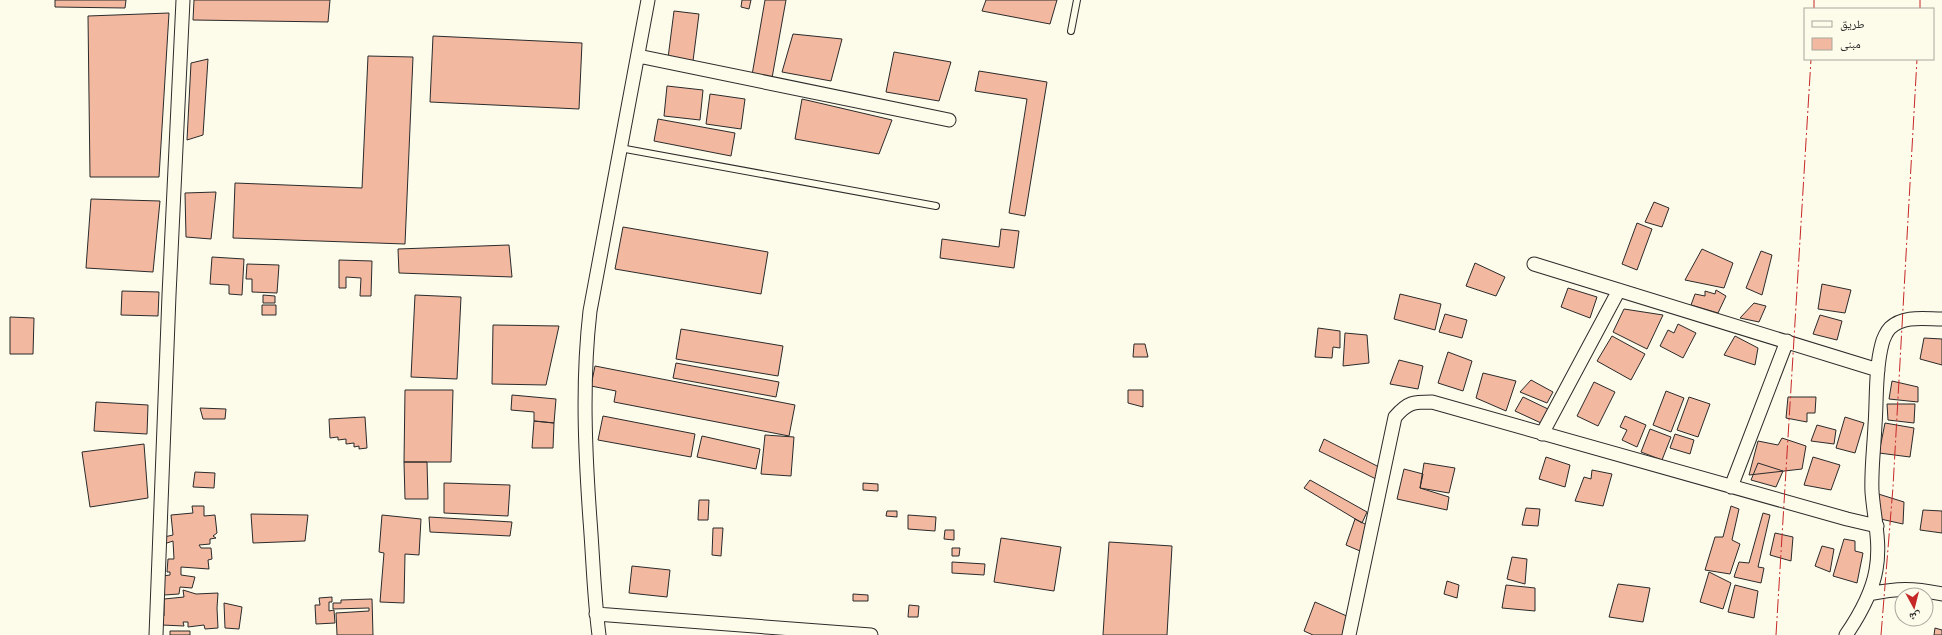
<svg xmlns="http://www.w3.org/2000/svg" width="1942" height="635" viewBox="0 0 1942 635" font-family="'IBM Plex Sans','Noto Naskh Arabic',sans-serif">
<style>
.building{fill:#f2b8a0;stroke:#2b2b2b}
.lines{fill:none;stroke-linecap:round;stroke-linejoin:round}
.service-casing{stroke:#2b2b2b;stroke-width:8}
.minor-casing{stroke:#2b2b2b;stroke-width:15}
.service{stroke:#fdfbea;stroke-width:6}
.minor{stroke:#fdfbea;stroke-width:13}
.power{stroke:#c62828;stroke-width:1;stroke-dasharray:14 3 2 3;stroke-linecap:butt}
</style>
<rect width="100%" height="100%" fill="#fdfbea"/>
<path class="building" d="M55,0H126L125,8L55,7Z
M194,0H330L328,22L193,20Z
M742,0H751L749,9L741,7Z
M765,0H786L772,78L752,75Z
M986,0H1057L1050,24L982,11Z
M674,11L699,14L693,61L668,58Z
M169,13L159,177H90L88,16Z
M793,34L842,39L831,81L782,72Z
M433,36L582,43L579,109L430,102Z
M894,52L951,62L939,101L886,92Z
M368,56L413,57L405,244L233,238L235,183L362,188Z
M208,59L203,135L187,140L191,63Z
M979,71L1047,82L1025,216L1009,213L1027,99L975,91Z
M667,86L703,90L700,120L664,116Z
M710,94L745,99L741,129L706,124Z
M802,99L892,120L879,154L795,139Z
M658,119L735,133L731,156L654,141Z
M216,192L211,239L186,237L185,193Z
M91,199L160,201L153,272L86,268Z
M1654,202L1669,208L1662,227L1645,222Z
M1637,223L1652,229L1637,270L1622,264Z
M623,227L768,252L761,294L615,269Z
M1001,229L1019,231L1014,268L940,258L942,239L999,247Z
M509,245L512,277L399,273L398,249Z
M1702,249L1733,263L1724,288L1685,280Z
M1761,251L1772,255L1762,295L1746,288Z
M212,257L244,259L242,295L229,294V285L210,284Z
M339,260L372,261L371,296H360L361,278L346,277V288H339Z
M1475,263L1505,277L1496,296L1466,286Z
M247,264L279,265L277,293L252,292V279H246Z
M1822,284L1851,290L1845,313L1818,309Z
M1568,288L1597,297L1590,318L1561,307Z
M1716,290L1726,296L1718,313L1691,305L1695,294L1705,296V291L1715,294Z
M122,291L159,292L158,316L121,315Z
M1400,294L1441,304L1435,330L1394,319Z
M263,295L275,296V303H263Z
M415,295L461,297L457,379L411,377Z
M1754,303L1766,306L1759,322L1740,318Z
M262,305H276V315H262Z
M1624,309L1663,315L1647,349L1613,332Z
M1445,314L1467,320L1462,338L1439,332Z
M1820,315L1842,321L1837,340L1813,334Z
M10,317L34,318L33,354H10Z
M1678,324L1696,333L1683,358L1660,346L1668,330L1674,333Z
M493,325L559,326L546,385L492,384Z
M1318,328L1340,331V348L1333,347L1332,358L1315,357Z
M681,329L783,346L778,376L676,359Z
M1345,333L1367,335L1369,363L1343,366Z
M1612,336L1645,354L1631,380L1597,361Z
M1735,336L1758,348L1755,365L1724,355Z
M1924,338L1942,339V365L1920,359Z
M1134,344H1145L1148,357H1133Z
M1448,352L1472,361L1463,391L1438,383Z
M1399,360L1423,366L1418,389L1390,384Z
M676,363L779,382L776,397L673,378Z
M595,366L795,405L789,436L614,402L616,391L591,386Z
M1483,373L1516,381L1506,411L1476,398Z
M1531,380L1553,392L1547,403L1520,392Z
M1892,381L1918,387V402L1889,399Z
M1594,382L1615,392L1598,426L1577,416Z
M405,390H453L451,462H404Z
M1128,390H1143V407L1128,403Z
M1666,391L1684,398L1671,432L1653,425Z
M512,395L556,399L554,423L534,421V412L511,410Z
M1523,397L1548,409L1541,423L1515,411Z
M1689,397L1710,404L1698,437L1677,430Z
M1788,397H1816L1815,413H1807V422L1786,418Z
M96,402L148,405L147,434L94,431Z
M1887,404H1915L1914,423L1888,420Z
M200,408L226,409L225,419H203Z
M603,416L695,434L691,457L598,440Z
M1625,416L1646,425L1637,447L1622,440L1627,430L1620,427Z
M365,417L367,448L359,449V446L354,447V443L346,444V439L338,440V437L330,438L329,419Z
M1845,417L1864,423L1855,453L1836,448Z
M534,421L554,423L553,448H532Z
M1885,423L1914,428L1910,457L1879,453Z
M1817,425L1836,430L1834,444L1811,441Z
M1650,429L1671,437L1662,460L1641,452Z
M1675,434L1694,440L1690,454L1670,448Z
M765,435L794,437L791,476L761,474Z
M702,436L760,449L756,469L697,457Z
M1782,438L1806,446L1802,469L1749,475L1758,441L1778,445Z
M1324,439L1379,467L1376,479L1319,451Z
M144,444L148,498L90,507L82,452Z
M1546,457L1570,465L1565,487L1539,479Z
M1813,457L1840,465L1831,490L1804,485Z
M404,462H427L428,499H405Z
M1424,463L1455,468L1449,493L1420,488Z
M1758,463L1783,471L1776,487L1751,480Z
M1404,469L1423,474L1420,488L1449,497L1447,510L1397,499Z
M1592,470L1612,474L1603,506L1575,501L1584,477L1591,479Z
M195,472L215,473L214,488L193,487Z
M1310,480L1367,512L1362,523L1304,488Z
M444,483L510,485L508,516L444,513Z
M863,483L878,484V491L863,490Z
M1872,492L1904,502L1903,524L1876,518Z
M699,500H709L708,520H698Z
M192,506H204V516L215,515L217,533L213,536L216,538L210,539V544L199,545L201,548H211L212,559L208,560L209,569L181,567V575L195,577L192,588L180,587L179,594L164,595L162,576L170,575V572H167L168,559H174L173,541L164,544V537L173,535L171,515L193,513Z
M1731,506L1739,509L1732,540L1740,544L1730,574L1705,570L1715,537H1723Z
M1526,508L1540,509L1538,526L1522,525Z
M1923,510L1942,511V533L1920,530Z
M887,511H897V517L886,516Z
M1763,513L1770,515L1758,567L1764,568L1761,583L1734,577L1739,562L1749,563Z
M251,514L308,515L305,541L253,543Z
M382,515L421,519L419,555L405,554L404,603L380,602L384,553L379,552Z
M908,515L936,517L935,531L908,529Z
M429,517L512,522L510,536L430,532Z
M1355,519L1369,526L1367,554L1346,545Z
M713,528H723L721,556L712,555Z
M945,530H954V540L944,539Z
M1775,533L1793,537L1791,561L1770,555Z
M1001,538L1061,547L1054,591L994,582Z
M1844,539L1855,541V551L1863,553L1857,583L1833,576Z
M1109,542L1172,546L1167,635H1103Z
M1822,546L1834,549L1830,572L1815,566Z
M952,548H960L959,556H952Z
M1512,557L1527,559L1525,584L1507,579Z
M952,562L985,564L984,575L952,573Z
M632,566L670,570L667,597L629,593Z
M1709,572L1731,583L1723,609L1700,602Z
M1447,581L1459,585L1457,598L1444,594Z
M1618,584L1650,588L1643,622L1609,617Z
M1506,585L1535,588V611L1502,608Z
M1735,585L1758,591L1754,618L1728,612Z
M183,590L196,594L218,593L217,608L218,628L205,629L204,625L188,627V622H183L184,626L162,625L161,617L164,616V599L184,597Z
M853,594L868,595V601H853Z
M332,597V602H329V611L334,610L335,623L316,624L315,605H320L319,598Z
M372,599L373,635H337L336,613L369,611V608L333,609V603H341V600Z
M1315,602L1349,617L1343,635H1313L1304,631Z
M224,603L242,607L239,629L225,628Z
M909,605L919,606L918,617H908Z
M1935,628L1942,630V635H1934Z
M170,631H190V635H170Z"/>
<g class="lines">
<defs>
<path id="service" d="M1071,31L1077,0
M620,148L936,206"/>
<path id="minor" d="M638,56L949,120
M1534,264L1878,370
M1542,434L1619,290
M1731,487L1787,341
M1869,594C1898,588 1913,588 1942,594
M596,614L871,635
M156,635L169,295L183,0
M599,635C594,597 593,558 590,520C585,450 582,381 590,311L648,0
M1349,635L1395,417C1408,402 1413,402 1432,402L1847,519L1877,526
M1846,635C1859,616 1872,593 1876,570C1881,543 1874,518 1872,492C1871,470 1874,447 1875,425C1877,399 1875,370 1882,344C1883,339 1887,331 1890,328C1904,315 1925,319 1942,319"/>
</defs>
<use href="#service" class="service-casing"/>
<use href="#minor" class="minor-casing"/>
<use href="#service" class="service"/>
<use href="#minor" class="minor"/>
<path class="power" d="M1814,9V0
M1920,9V0
M1776,635L1811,59
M1881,635L1893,487L1917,59"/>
</g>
<rect x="1804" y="8" width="130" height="52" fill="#fdfbea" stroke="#a9a89e"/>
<rect x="1812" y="21" width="20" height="6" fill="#fdfbea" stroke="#a9a89e"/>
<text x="1840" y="28" font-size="12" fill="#2b2b2b">طريق</text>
<rect x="1812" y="38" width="20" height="12" fill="#f2b8a0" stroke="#a9a89e"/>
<text x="1840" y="48" font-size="12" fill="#2b2b2b">مبنى</text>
<g transform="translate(1914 607) rotate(173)"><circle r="19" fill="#fdfbea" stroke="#a9a89e"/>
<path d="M0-3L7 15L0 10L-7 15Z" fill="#c62828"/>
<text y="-6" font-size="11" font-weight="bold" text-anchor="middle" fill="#2b2b2b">ش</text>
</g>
</svg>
